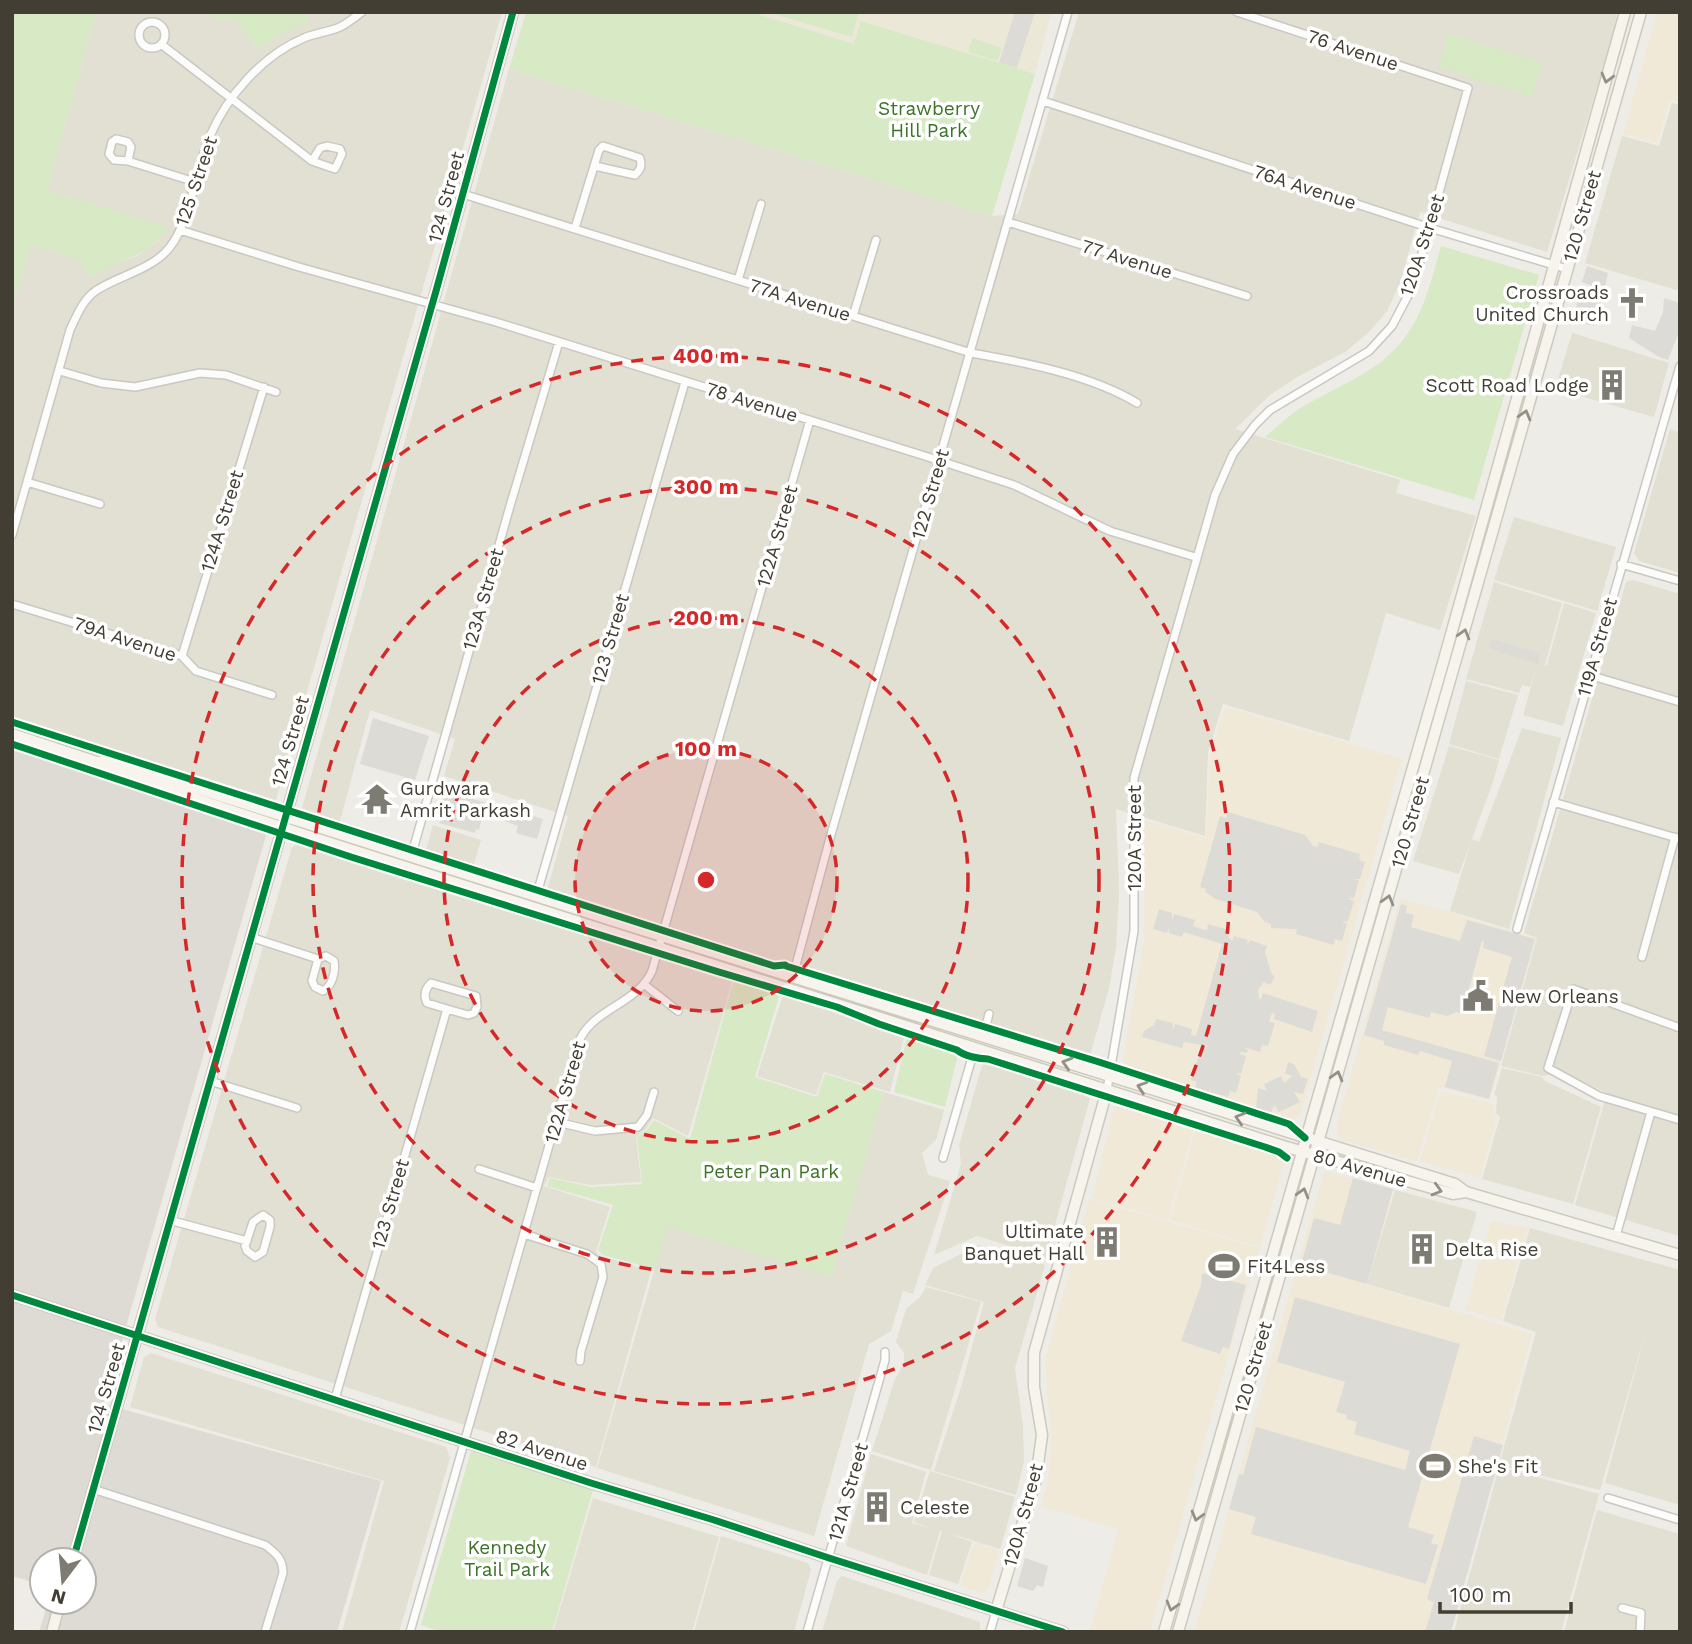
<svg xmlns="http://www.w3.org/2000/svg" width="1692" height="1644" viewBox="0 0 1692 1644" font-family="'Work Sans',sans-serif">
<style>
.residential{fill:#e2dfd3}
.commercial{fill:#f1e9d8}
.industrial{fill:#dedbd4}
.education{fill:#ece8d7}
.green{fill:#d7e9c5}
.parking{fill:#dddbd6}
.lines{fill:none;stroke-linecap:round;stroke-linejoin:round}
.street-casing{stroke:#cac8c2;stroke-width:10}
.secondary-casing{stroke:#cdcabd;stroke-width:13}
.street{stroke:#fcfcfb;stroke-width:7}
.secondary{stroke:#f6f4ec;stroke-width:10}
.cycleway-casing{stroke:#fff;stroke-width:11}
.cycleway{stroke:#00873e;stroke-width:7}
.oneway{stroke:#939086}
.ring{fill:none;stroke:#d62828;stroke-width:3.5;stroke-dasharray:12 9}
.labels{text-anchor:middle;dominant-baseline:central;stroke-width:7;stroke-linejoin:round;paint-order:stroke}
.street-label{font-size:19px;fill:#423e33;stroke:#fff}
.park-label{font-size:19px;fill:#3c7327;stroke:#fff}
.poi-label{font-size:19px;fill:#423e33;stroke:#fff;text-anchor:start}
.centre{fill:#d62828;stroke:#fff;stroke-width:3.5}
.ring-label{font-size:21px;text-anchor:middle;font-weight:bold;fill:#d62828;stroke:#fff;stroke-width:7;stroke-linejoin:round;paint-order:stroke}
</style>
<rect width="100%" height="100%" fill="#eeece6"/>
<path class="residential" d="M96,12H206L215,20H235L258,49L282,33L308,22L305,12H502L276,800L12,717V310L31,245L76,258L91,277L110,265L135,257L158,241L167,228L47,190Z
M1079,12H1617L1613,35L1547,252L1420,212L1400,283L1387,311L1370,331L1345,352L1299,376L1270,395L1235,429L1400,480L1396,493L1476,516L1440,630L1386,613L1349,741L1223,704L1208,752L1205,836L1116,809L1119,892L1116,948L1109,988L1089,1059L811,970L780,967L547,891L568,816L444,776L455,739L370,710L340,821L302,808L509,69L992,216L1018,214Z
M1672,103L1680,105V291L1585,263L1622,136L1659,146Z
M1572,333L1669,363L1654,417L1555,389Z
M1670,429L1680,432V573L1639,561L1634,553Z
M1514,517L1616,547L1597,611L1494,580Z
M1633,580L1680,594V1236L1575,1205L1607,1093L1564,1072L1542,1076L1501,1066L1537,938L1524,933L1626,582Z
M1494,582L1562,603L1545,665L1539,666L1547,665L1564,603L1596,613L1563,726L1523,715L1537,665L1530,687L1522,685L1519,693L1466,679Z
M1466,681L1518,695L1499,759L1449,744Z
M1522,728L1561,738L1509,929L1450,911L1472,839L1479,842Z
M1449,746L1499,760L1493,782L1459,874L1413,861Z
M433,825L481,840L473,867L426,850Z
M299,844L733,979L688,1136L653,1118L646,1129L636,1137L641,1182L590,1185L549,1177L544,1186L610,1207L596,1251L598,1255L651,1271L596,1467L158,1327L155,1319L292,847Z
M783,995L904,1037L890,1092L824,1072L816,1095L757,1076Z
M988,1063L1086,1095L1090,1099L1046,1257L977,1236L934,1255L961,1164L959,1145L982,1066Z
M1502,1068L1542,1077L1545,1081L1601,1107L1573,1204L1482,1179L1500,1117L1496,1113L1497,1096L1494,1095Z
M884,1092L944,1110L936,1140L922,1153L928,1175L950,1181L913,1294L903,1291L891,1331L869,1344L814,1536L597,1468L667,1226L831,1276Z
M1395,1190L1477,1212L1449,1308L1367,1284Z
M1530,1228L1680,1270V1505L1605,1483L1647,1327L1600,1490L1499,1465L1536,1332L1503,1321Z
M979,1245L1045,1265L1015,1368L1023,1426L1024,1461L1016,1495L934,1471L962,1384L984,1302L925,1285L933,1268Z
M926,1287L981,1302L931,1470L872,1451L895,1379L904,1364V1353L896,1342L906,1309L921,1296Z
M151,1353L446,1447L450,1458L399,1632H342L384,1481L130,1407L144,1357Z
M871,1454L926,1472L912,1523L930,1528L914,1522L930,1471L1015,1497L1000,1549L949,1533L972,1542L958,1584L929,1575L942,1531H940L927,1575L846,1546Z
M1499,1467L1599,1494L1561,1632H1454Z
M593,1498L719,1537L692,1632H553Z
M1597,1510L1680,1534V1632H1564Z
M721,1536L808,1563L811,1570L794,1632H694Z
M842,1576L980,1622V1632H822L837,1581Z"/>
<path class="commercial" d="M1657,12H1680V102L1670,100L1657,143L1623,134Z
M1225,707L1402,759L1300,1116L1292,1121L1127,1068L1123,1059L1144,939V820L1206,838L1210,754Z
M1400,898L1536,938L1490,1100L1439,1087L1417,1161L1342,1140L1337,1133L1336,1127Z
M1441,1091L1495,1104L1494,1114L1497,1118L1480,1178L1420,1161Z
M1124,1105L1194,1127L1168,1220L1092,1198L1114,1107Z
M1196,1127L1278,1154L1284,1163L1260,1247L1170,1220Z
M1324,1171L1394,1190L1367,1285L1532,1334L1451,1632H1194Z
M1089,1199L1259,1248L1150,1632L1090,1631L1118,1529L1041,1506L1048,1482L1051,1436L1045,1360Z
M1491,1221L1528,1228L1501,1320L1465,1310Z
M974,1542L1000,1551L989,1587L984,1593L960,1585Z"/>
<path class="industrial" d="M12,748L267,832L104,1404L381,1481L337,1632H39L48,1602H84V1560H42V1585L12,1576Z"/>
<path class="education" d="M751,12H1052L1035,74L862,21L854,44Z"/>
<path class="green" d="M12,12H96L47,190L168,227C150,258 118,258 91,277L76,258L31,245L12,310Z
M206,12H305L309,22L282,33L258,49L235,20H215Z
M526,12H751L854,44L861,21L1035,74L992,216L509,69Z
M767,12H859L852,37Z
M1448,33L1543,63L1532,97L1439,67Z
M972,38L1002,48L997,61L968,52Z
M1441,246L1539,275L1474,500L1265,437C1276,428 1287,417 1299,409C1340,383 1384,373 1412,327C1427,302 1433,274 1441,246Z
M735,975L781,990L755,1077L817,1097L825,1074L884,1092L831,1277L667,1226L655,1269L603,1255L598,1250L613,1205L547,1186L550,1178L591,1187L642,1184L637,1137L647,1130L654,1120L690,1139Z
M907,1038L956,1053L957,1059L945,1107L894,1092Z
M471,1451L593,1490L552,1632H442L421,1625Z"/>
<path class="parking" d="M1015,12H1035L1017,68L999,63Z
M1587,266L1608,273L1604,291L1597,289L1596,296L1602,298L1594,326L1572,321L1580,293L1587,295L1590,285L1582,282Z
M1664,298L1680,303V329L1668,360L1659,357L1629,338L1632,325L1655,331L1663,312Z
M1492,639L1541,654L1538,664L1489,648Z
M373,718L429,736L415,780L360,764Z
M445,790L486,803L479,830L476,829L475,833L439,823L441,819L438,817Z
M506,808L543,819L537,839L516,833L518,826L502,820Z
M1228,812L1305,835L1313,846L1318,847L1319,842L1360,854L1359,860L1365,862L1360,879H1354L1359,881L1354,898L1348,899L1354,901L1348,921L1342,922L1347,924L1342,941L1335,939L1334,945L1296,934L1297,929L1271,928V924L1265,922L1257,912L1216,899L1205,892L1206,889L1200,887L1220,816L1226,818Z
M1401,904L1407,906L1406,913L1414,915L1411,927L1460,941L1467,920L1535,939L1501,1061L1484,1056L1512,957L1483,948L1484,941H1482L1462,1014L1456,1012L1447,1016L1431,1012L1429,1018L1388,1007L1382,1030L1499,1063L1489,1099L1445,1087L1452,1061L1420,1051L1418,1055L1384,1045V1041L1364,1035Z
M1159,909L1172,913V920L1174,914L1195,920L1193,926L1205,930H1207L1208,924L1229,930L1228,936L1232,941L1234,936L1248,940L1247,946L1250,940L1267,946L1265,952L1271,973L1275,977L1270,985L1264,982L1258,990L1259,999H1261L1263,993L1318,1011L1312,1032L1274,1019L1275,1014L1272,1013L1269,1022L1275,1023L1268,1046L1262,1045L1260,1052L1243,1047L1248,1050L1247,1053L1241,1052L1240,1054L1246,1056L1241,1074L1235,1073L1241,1076L1236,1093L1230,1091L1228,1097L1210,1092L1212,1085L1209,1092L1195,1087L1197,1082L1191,1080L1201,1049L1206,1050L1207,1046L1184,1042L1182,1048L1142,1037L1144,1031L1154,1025L1156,1019L1173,1023V1030L1175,1024L1192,1029L1191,1035L1196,1036L1222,944L1184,932L1182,937L1169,933V928L1167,933L1153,929Z
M1288,1062L1294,1064L1301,1077L1308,1079L1303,1094L1294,1092L1300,1102L1279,1112L1274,1105L1271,1113L1256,1108L1258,1088L1267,1091L1264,1084L1281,1076L1284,1083L1292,1076L1285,1073Z
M1353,1178L1393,1189L1367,1284L1301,1265L1314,1218L1340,1225Z
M1202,1273L1246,1285L1229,1349L1223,1347L1220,1354L1181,1341L1201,1285Z
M1295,1297L1460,1344L1408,1527L1434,1535L1431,1543L1438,1545L1426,1584L1251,1534L1256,1517L1229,1509L1239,1474L1243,1475L1256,1427L1405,1470L1410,1451L1354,1434L1357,1422L1346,1419L1347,1415L1336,1412L1345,1382L1277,1362Z
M1474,1436L1503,1445L1451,1632H1425L1434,1602L1427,1599Z
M1025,1558L1048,1566L1043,1587L1037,1585L1033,1591L1017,1586Z"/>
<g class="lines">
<defs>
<path id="street" d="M139 35a13 13 0 1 1 26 0a13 13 0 1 1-26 0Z
M161,44L312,161L335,169L342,154L340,149L327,146L320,148L312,161
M1043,101L1430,228L1567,269
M128,161L131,147L128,142L116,139L112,142L109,154L114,160L128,161L195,182
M463,194L971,353C1023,362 1091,375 1137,403
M1008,222L1247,296
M575,228L599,150L603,146L640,158C642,166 641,169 635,175L595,166
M180,230L299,267L496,322L928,457L1014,485L1110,531L1195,557
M738,280L761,204
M853,316L876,240
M60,371L101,383L135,387L200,373L226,375L276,392
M27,482L100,504
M12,535L70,330C77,315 83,299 97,290C120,275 152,270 170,247C190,222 196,168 210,136C227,96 263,55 304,38C315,33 329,32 340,27C348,23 355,17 362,12
M1621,564L1680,581
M12,604L182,656L196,671L272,695
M182,656L264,387
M1589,675L1680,702
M1553,802L1680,839
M411,857L510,506L559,342
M536,897L685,382
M1517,929L1680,366
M250,937L318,959
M326,956L334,961C336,972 332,986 323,991L315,987L312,981L318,959Z
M1642,957L1675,837
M793,976L830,838L1068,12
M645,985L678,1011
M1680,1028L1573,989L1548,1068L1599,1096L1680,1120
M983,1037L989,1014
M210,1081L297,1108
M1107,1090L1134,931V778L1215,495L1233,454L1255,425L1270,410L1369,351L1392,326L1413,286L1468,88L1237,12
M557,1122L595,1131L638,1127L647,1115L654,1092
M943,1158L975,1047
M479,1169L537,1188
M263,1215L270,1220V1227L263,1252L255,1257L247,1251L245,1246L253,1222Z
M169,1220L247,1241
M524,1234L587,1254L601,1264L603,1277L581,1351L580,1361
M1616,1236L1651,1112
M335,1399L447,1009L468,1015L474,1013L477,1007L476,996L431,983C425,989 423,995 427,1003L447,1009
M93,1489L265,1545C276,1553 283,1559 283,1573L265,1632
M1608,1498L1680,1520
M1622,1608L1641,1613L1640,1632
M410,1632L578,1044C590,1009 637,1005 652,971L810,420
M807,1632L885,1360V1352
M990,1632L996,1611"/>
<path id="secondary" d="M12,734L97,762L106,769L302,834L1283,1146L1453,1194L1466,1192
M97,762L110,761L671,939L1455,1184L1466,1192L1680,1255
M12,1295L591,1483L714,1520L829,1558L1063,1632
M73,1560L436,291L513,12
M996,1611L1036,1479L1042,1435L1034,1387V1353L1107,1090
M52,1632L60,1602
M1164,1632L1443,663L1625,12
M1178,1632L1641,12"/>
</defs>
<use href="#street" class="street-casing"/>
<use href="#secondary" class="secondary-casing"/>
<use href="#street" class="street"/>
<use href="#secondary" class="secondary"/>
<defs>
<path id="cycleway" d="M12,722L774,966L785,965
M12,744L351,857L719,972L837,1007L879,1024L957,1050C964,1056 979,1059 988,1059L1265,1147L1279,1152L1287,1158
M786,966L1099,1062L1289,1124L1305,1138
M12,1295L591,1483L714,1520L829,1558L1063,1632
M73,1560L436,291L513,12"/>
</defs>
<use href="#cycleway" class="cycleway-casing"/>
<use href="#cycleway" class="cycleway"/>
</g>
<defs><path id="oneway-chevron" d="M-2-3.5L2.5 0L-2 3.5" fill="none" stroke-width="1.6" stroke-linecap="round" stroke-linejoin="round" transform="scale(1.75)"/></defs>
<g class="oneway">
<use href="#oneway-chevron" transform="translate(1607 78) rotate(105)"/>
<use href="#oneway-chevron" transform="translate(1525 415) rotate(-74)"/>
<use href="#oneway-chevron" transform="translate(1464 634) rotate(-74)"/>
<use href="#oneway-chevron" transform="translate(1388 900) rotate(-74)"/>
<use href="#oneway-chevron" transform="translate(1067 1063) rotate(-163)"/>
<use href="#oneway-chevron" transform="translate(1337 1076) rotate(-74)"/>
<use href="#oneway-chevron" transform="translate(1142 1087) rotate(-162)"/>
<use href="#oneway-chevron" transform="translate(1240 1118) rotate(-163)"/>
<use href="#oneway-chevron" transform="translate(1437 1190) rotate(16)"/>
<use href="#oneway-chevron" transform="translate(1303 1193) rotate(-74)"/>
<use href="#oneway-chevron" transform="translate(1197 1516) rotate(106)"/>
<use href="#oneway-chevron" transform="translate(1172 1606) rotate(106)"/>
</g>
<circle cx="706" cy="880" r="131" fill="#d62828" fill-opacity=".12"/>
<g class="ring">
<circle cx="706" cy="880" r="131"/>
<circle cx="706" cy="880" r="262"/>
<circle cx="706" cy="880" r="393"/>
<circle cx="706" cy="880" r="524"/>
</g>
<defs>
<symbol id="church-bare" viewBox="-9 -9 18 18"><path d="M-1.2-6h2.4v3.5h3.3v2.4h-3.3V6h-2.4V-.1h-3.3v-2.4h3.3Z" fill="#7e7b72" stroke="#fff" stroke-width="2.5" paint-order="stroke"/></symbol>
<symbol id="building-bare" viewBox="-9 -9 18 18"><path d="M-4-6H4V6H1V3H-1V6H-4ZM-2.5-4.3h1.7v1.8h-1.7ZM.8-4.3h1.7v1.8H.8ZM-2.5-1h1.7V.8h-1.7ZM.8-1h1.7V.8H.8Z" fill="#7e7b72" stroke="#fff" stroke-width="2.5" paint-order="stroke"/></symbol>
<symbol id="temple-bare" viewBox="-9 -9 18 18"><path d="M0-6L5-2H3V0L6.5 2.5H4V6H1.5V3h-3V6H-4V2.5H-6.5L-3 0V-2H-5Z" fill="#7e7b72" stroke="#fff" stroke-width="2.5" paint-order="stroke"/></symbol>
<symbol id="civic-bare" viewBox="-9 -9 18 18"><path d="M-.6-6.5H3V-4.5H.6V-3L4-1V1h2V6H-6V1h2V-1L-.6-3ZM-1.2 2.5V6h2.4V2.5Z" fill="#7e7b72" stroke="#fff" stroke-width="2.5" paint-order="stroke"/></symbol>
<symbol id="stadium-bare" viewBox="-9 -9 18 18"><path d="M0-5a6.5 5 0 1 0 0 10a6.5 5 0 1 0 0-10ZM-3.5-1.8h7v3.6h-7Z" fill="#7e7b72" stroke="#fff" stroke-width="2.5" paint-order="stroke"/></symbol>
</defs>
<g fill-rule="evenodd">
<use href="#church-bare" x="1610" y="281" width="44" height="44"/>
<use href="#building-bare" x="1590" y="363" width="44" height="44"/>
<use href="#temple-bare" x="355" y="777" width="44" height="44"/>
<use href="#civic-bare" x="1456" y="974" width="44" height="44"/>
<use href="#building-bare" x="1085" y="1220" width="44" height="44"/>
<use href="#building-bare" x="1400" y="1227" width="44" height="44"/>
<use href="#stadium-bare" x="1202" y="1244" width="44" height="44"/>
<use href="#stadium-bare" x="1413" y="1444" width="44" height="44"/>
<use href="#building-bare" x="855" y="1485" width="44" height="44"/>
</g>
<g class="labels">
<g class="street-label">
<text transform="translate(1353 50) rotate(18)">76 Avenue</text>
<text transform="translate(196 181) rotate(-71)">125 Street</text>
<text transform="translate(1305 187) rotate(18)">76A Avenue</text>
<text transform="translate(446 197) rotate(-75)">124 Street</text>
<text transform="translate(1582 216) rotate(-74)">120 Street</text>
<text transform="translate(1422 245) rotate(-72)">120A Street</text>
<text transform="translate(1127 259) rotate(17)">77 Avenue</text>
<text transform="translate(800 300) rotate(17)">77A Avenue</text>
<text transform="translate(752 402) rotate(17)">78 Avenue</text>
<text transform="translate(930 494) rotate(-74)">122 Street</text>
<text transform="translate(222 521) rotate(-73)">124A Street</text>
<text transform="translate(777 536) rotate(-74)">122A Street</text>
<text transform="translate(483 599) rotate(-74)">123A Street</text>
<text transform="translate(125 639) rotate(18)">79A Avenue</text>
<text transform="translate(610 639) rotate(-74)">123 Street</text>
<text transform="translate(1597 647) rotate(-74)">119A Street</text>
<text transform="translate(290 741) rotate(-74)">124 Street</text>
<text transform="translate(1410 822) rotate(-74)">120 Street</text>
<text transform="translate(1134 838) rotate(-90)">120A Street</text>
<text transform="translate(565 1092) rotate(-74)">122A Street</text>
<text transform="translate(1360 1168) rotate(16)">80 Avenue</text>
<text transform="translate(390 1204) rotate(-74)">123 Street</text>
<text transform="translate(1253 1367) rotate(-74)">120 Street</text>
<text transform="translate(106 1388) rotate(-74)">124 Street</text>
<text transform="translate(542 1450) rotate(18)">82 Avenue</text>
<text transform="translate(848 1492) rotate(-74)">121A Street</text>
<text transform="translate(1023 1515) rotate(-75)">120A Street</text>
</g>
<g class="park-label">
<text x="929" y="108">Strawberry<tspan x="929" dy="22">Hill Park</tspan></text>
<text x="771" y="1171">Peter Pan Park</text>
<text x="507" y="1547">Kennedy<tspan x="507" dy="22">Trail Park</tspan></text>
</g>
<g class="poi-label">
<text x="1609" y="292" text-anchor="end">Crossroads<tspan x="1609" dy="22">United Church</tspan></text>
<text x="1589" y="385" text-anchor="end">Scott Road Lodge</text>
<text x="400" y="788">Gurdwara<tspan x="400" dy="22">Amrit Parkash</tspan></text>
<text x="1501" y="996">New Orleans</text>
<text x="1084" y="1231" text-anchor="end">Ultimate<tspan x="1084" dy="22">Banquet Hall</tspan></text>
<text x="1445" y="1249">Delta Rise</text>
<text x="1247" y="1266">Fit4Less</text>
<text x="1458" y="1466">She's Fit</text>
<text x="900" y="1507">Celeste</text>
</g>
</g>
<circle cx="706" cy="880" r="10" class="centre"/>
<g class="ring-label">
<text x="706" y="363">400 m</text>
<text x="706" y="494">300 m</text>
<text x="706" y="625">200 m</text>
<text x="706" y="756">100 m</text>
</g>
<rect width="1692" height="1644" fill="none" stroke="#423e33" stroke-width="28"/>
<g transform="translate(63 1581) rotate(196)"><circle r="33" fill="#ffffff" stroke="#b3b2ad" stroke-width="2"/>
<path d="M0-5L12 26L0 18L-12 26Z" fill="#7e7b72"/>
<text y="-10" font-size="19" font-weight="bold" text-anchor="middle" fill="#423e33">N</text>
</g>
<path d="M1440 1602v10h131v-10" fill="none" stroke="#423e33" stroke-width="3.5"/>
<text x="1450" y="1602" font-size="21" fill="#423e33" stroke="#ffffff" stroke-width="5" paint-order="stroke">100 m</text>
</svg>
